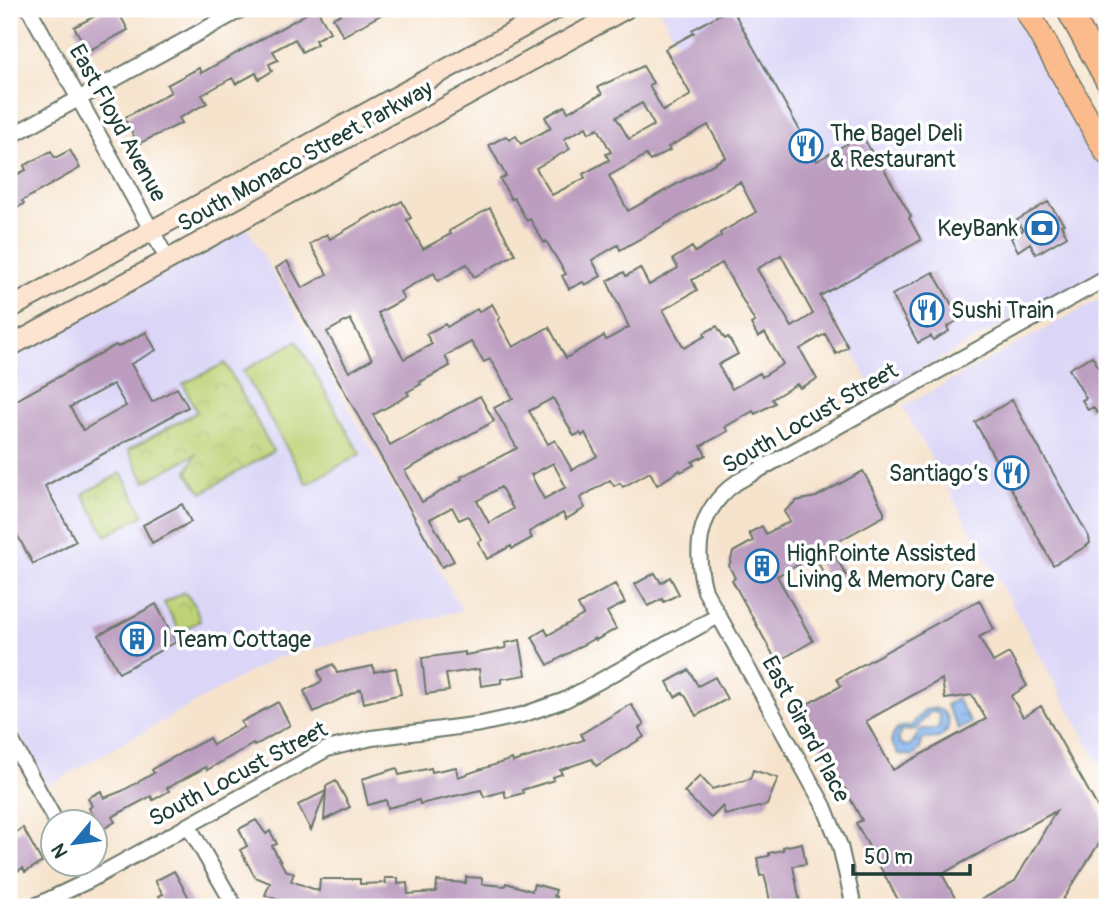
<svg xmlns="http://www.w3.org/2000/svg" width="1116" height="916" viewBox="0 0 1116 916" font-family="Pangolin,sans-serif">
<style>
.built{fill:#dbd6f7}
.grass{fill:#bed175;stroke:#6e8754;stroke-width:2}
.park{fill:url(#park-crowns);stroke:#6e8754;stroke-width:2}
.water{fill:url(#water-ripples);stroke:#507890;stroke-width:2;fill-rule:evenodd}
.building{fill:#bc9dc0;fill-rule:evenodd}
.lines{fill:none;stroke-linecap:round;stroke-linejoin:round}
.street-casing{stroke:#6a7769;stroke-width:18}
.secondary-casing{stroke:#6a7769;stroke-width:23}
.primary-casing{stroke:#6a7769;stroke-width:26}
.street{stroke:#fff;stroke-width:14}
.secondary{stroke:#fde4d1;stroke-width:19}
.primary{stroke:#fbbb8d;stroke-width:23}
.labels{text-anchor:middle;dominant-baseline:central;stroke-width:7;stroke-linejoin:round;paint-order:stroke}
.street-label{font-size:23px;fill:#1f3d34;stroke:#fff}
.poi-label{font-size:23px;fill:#1f3d34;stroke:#fff;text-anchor:start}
</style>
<defs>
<pattern id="park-crowns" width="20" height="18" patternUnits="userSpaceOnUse" patternTransform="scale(1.75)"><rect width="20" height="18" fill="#bed175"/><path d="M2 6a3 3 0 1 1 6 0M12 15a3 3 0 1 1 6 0" fill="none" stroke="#a3b466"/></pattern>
<pattern id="water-ripples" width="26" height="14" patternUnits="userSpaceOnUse" patternTransform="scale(1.75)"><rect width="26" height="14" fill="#82b2ed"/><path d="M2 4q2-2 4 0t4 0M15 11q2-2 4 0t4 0" fill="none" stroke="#6a92c1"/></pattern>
</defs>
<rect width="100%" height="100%" fill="#fff"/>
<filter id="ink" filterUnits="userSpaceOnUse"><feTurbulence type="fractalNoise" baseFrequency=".0143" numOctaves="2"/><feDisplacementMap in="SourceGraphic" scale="14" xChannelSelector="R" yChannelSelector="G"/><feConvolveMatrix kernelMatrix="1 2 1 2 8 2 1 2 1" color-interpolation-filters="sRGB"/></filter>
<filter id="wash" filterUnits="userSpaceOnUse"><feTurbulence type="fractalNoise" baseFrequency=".00686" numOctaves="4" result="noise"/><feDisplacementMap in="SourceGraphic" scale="28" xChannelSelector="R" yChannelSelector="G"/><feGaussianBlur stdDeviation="1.57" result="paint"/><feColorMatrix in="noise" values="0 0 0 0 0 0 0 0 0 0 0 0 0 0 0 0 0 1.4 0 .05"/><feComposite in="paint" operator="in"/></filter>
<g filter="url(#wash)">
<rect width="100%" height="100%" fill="#f6e3cc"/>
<path class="built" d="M659,9H1011L1107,178V267L876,394Z
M247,227L462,610L273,659L47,786L9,716V360Z
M1107,295V778L903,407Z"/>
<path class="grass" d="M297,341L360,454L307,484L243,371Z"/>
<path class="park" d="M225,363L273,451L202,493L187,473L196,454L145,482L128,450L197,412L183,384Z
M121,473L144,515L106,536L83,494Z
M184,592L195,605L200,621L180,632L164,603Z"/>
<path class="water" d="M957,699L971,723L959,729L946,705Z
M934,708C946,711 951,719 947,731L939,738L923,739L920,749L913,756L898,754L891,742C893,731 899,725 910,727L925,710ZM930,712H936L940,716L939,726L935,729H921L911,745C905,747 900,745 898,739L901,731L916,729Z"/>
<g id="blocks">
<path class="building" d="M99,9H117L128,30L88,51L74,27L101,13Z
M315,9H317L330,32L315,40L317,44L302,52L295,39L273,51L278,60L269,64L272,71L259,79L256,73L236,84L232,78L202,95L207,103L179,118L182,123L138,144L124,118L171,92L167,85L199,68L201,73Z
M350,9H391L343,36L333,18Z
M729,9H732L817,161L862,135L875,158L877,157L911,216L909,218L921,240L820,296L848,347L836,354L825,334L800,349L817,379L800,388L797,384L772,399L775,403L755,414L753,411L725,427L728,431L701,446L706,455L692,462L694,465L681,472L680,470L657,485L650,472L623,487L620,483L614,486L610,480L580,498L585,508L566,519L563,513L529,532L532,538L512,549L511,546L487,559L478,542L482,540L468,516L459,520L452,507L430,519L454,561L442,567L276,268L287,261L302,288L327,274L310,244L327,234L330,239L377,212L378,214L402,201L411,218L407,220L423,249L451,234L449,231L490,208L515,254L474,277L467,264L438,281L434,273L400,292L404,299L378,313L404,359L432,344L426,334L445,324L447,327L477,309L479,312L492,304L500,318L498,320L513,347L549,327L566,358L604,336L606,340L629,327L607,281L624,272L626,276L640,268L649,285L678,268L673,259L692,247L695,252L721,236L720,233L756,212L740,182L620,250L618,245L592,260L601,276L585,285L583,282L569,289L562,276L566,274L546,241L544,243L530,219L527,221L514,198L511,199L500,179L506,176L489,145L506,136L509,140L516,136L521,144L551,128L545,117L565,106L568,112L602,94L598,87L643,66L653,83L649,85L663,111L691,95L665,49L694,33L692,30ZM642,103L654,125L629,139L616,117ZM708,125L726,157L628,211L609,176L646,155L650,161L670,150L668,147ZM586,127L589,133L598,128L611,152L606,154L609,160L583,174L585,178L552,195L536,168L570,149L564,139ZM781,255L813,314L792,327L757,269ZM722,263L755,322L751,324L758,337L765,333L783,364L762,377L760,373L732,389L718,365L738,354L728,337L725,339L717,326L704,333L705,336L684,348L663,310L697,290L692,280ZM350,319L372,359L349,372L327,332ZM471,342L484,362L490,359L513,398L494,408L517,448L461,477L462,479L422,502L405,471L494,421L480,396L390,445L373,415L409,395L407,392L421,384L420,382L450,366L445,356ZM553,398L574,436L580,433L582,436L585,433L597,456L572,470L555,440L548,444L529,411ZM553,463L566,487L544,499L531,475ZM501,487L513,509L489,523L477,501Z
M70,150L80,168L22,201L24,204L9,212V176L10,178L26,170L24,166L51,151L55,158Z
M1048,202L1064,224L1061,225L1067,236L1036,254L1030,243L1018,251L1011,238L1023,230L1017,220Z
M933,272L960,319L947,327L949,331L933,340L931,336L918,343L892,295Z
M146,332L156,350L131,364L152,402L177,388L188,407L45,486L76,541L33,564L9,520V404L116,345L118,347ZM113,384L126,406L83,430L70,407Z
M1092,356L1107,382V407L1097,413L1093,407L1088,410L1082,400L1086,398L1069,369Z
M1012,400L1089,537L1090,543L1085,547L1053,565L975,422Z
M863,471L884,511V516L830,546L846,575L830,584L814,556L777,576L813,641L777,662L732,580L735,578L729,566L733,552L753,541L749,533L762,526L766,534L790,521L784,512L796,501L816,497Z
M182,504L191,522L152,543L143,525Z
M655,573L661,583L670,577L679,594L664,602L662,599L648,606L635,584Z
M615,584L625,603L607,612L616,629L596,640L595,638L548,665L532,637L545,629L548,635L583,615L578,605Z
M979,600L994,629L979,637L993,662L1009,653L1027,686L1011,696L1023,717L1041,706L1107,824V844L1101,841L1096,848L1058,907H968L1015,881L1056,811L942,874L960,907H902L856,823L862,820L800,708L841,686L837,679ZM942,679L945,699L972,695L986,719L893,770L866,721Z
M156,604L176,642L119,673L99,635Z
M520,640L526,675L501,679V683L481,686L479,669L446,674L449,691L426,694L422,658L465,652V655L506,648L505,643Z
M333,664L337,673L373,666L374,672L396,668L401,694L364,703L361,689L314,712L304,691L322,681L318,671Z
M689,670L698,686L715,677L727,699L696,716L685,695L682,693L675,697L667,682Z
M278,702L290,725L254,746L253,744L207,770L206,767L167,788L169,791L153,800L151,796L112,817L115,822L103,829L98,825L89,808L92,806L88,798L101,791L104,798L122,791L154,773L152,770L157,766L209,738L213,745L244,727L241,722Z
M631,704L644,725L639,728L644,737L596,766L592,759L560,770L562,774L553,777L554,780L522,790L523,793L506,798L504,791L484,797L481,790L420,804L419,800L388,808L386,800L368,805L362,779L397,768L399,775L431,768L432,772L456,767L458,777L512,759L513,762L584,740L581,734Z
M753,770L778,778L767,805L725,815L723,806L711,818L684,792L700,776L712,789L750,779Z
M336,781L350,807L324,820L326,791L311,830L298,805L326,791V786Z
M256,820L266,834L270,831L277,844L272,846L285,870L294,873L291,881L319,891L320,879H360V884L386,883L385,878H398V884L407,883L408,894L436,892L437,881L466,883V877L482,878V884L505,886L506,883L532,891L534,884L556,890L554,896L557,897L554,907H381L378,903L346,900V902H338V907H297L265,895L270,883L255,877L240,850L247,846L239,829Z
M23,828L42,862L25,872L23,868L9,876V845L13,843L10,836Z
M802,843L806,864L793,866L800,903L771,907L767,886L764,875L760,876L757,858L769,856V853L783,850V847Z
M174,871L194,907H165L159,896L163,894L155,881Z"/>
</g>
</g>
<g filter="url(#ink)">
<use href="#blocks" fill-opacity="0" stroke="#6a7769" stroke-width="2"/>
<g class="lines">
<defs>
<path id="street" d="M29,9L168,260
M9,137L242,9
M9,736L56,822
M188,825L235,907
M79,864L88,881
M33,907L88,881L327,749L372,738L481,724L522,715L565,700L718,616
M854,907L840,846L824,806L705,591C693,548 699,509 737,482L1107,278"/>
<path id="secondary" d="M9,309L556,9
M9,347L625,9"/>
<path id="primary" d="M1026,9L1107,153
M1068,9L1107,80"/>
</defs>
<use href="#street" class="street-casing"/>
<use href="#secondary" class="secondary-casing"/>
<use href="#primary" class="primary-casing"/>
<use href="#street" class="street"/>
<use href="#secondary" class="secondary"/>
<use href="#primary" class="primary"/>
</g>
</g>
<defs>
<symbol id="restaurant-ring" viewBox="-11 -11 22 22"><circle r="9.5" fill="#fff" stroke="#1f6fb2" stroke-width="1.5"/><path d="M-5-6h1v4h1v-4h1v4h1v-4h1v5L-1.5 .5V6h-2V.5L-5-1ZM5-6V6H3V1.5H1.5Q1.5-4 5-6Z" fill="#1f6fb2"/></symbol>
<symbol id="bank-ring" viewBox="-11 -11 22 22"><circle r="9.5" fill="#fff" stroke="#1f6fb2" stroke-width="1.5"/><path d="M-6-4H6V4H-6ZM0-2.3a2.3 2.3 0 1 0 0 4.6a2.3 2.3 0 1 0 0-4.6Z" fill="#1f6fb2"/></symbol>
<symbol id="building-ring" viewBox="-11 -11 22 22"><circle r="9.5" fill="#fff" stroke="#1f6fb2" stroke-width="1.5"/><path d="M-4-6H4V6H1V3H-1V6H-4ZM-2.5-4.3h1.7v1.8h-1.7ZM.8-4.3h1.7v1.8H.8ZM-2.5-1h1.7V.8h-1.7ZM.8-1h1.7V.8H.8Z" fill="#1f6fb2"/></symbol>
</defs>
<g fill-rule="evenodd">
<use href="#restaurant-ring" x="787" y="127" width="38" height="38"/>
<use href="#bank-ring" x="1023" y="209" width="38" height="38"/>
<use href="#restaurant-ring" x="908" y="291" width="38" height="38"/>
<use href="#restaurant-ring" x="993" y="454" width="38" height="38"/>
<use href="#building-ring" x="743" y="547" width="38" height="38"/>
<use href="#building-ring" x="118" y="620" width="38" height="38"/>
</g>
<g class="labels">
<g class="street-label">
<text transform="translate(118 123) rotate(61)">East Floyd Avenue</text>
<text transform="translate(305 156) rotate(-29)">South Monaco Street Parkway</text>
<text transform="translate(810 418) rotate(-30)">South Locust Street</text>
<text transform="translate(806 729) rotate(62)">East Girard Place</text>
<text transform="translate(238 774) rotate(-28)">South Locust Street</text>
</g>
<g class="poi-label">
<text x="830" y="133">The Bagel Deli<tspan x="830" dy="26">&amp; Restaurant</tspan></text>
<text x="1018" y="228" text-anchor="end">KeyBank</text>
<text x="951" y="310">Sushi Train</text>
<text x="988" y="473" text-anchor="end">Santiago’s</text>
<text x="786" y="553">HighPointe Assisted<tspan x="786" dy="26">Living &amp; Memory Care</tspan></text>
<text x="162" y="639">I Team Cottage</text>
</g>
</g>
<rect width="1116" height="916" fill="none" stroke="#fff" stroke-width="35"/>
<g transform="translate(74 843) rotate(241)"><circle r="33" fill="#ffffff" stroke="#a5b1ae" stroke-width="2"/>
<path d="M0-5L12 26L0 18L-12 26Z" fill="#1f6fb2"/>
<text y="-10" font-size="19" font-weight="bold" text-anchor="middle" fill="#1f3d34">N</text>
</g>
<path d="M853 864v10h117v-10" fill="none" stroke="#1f3d34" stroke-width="3.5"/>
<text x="864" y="864" font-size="21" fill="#1f3d34" stroke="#ffffff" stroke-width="5" paint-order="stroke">50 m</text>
</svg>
